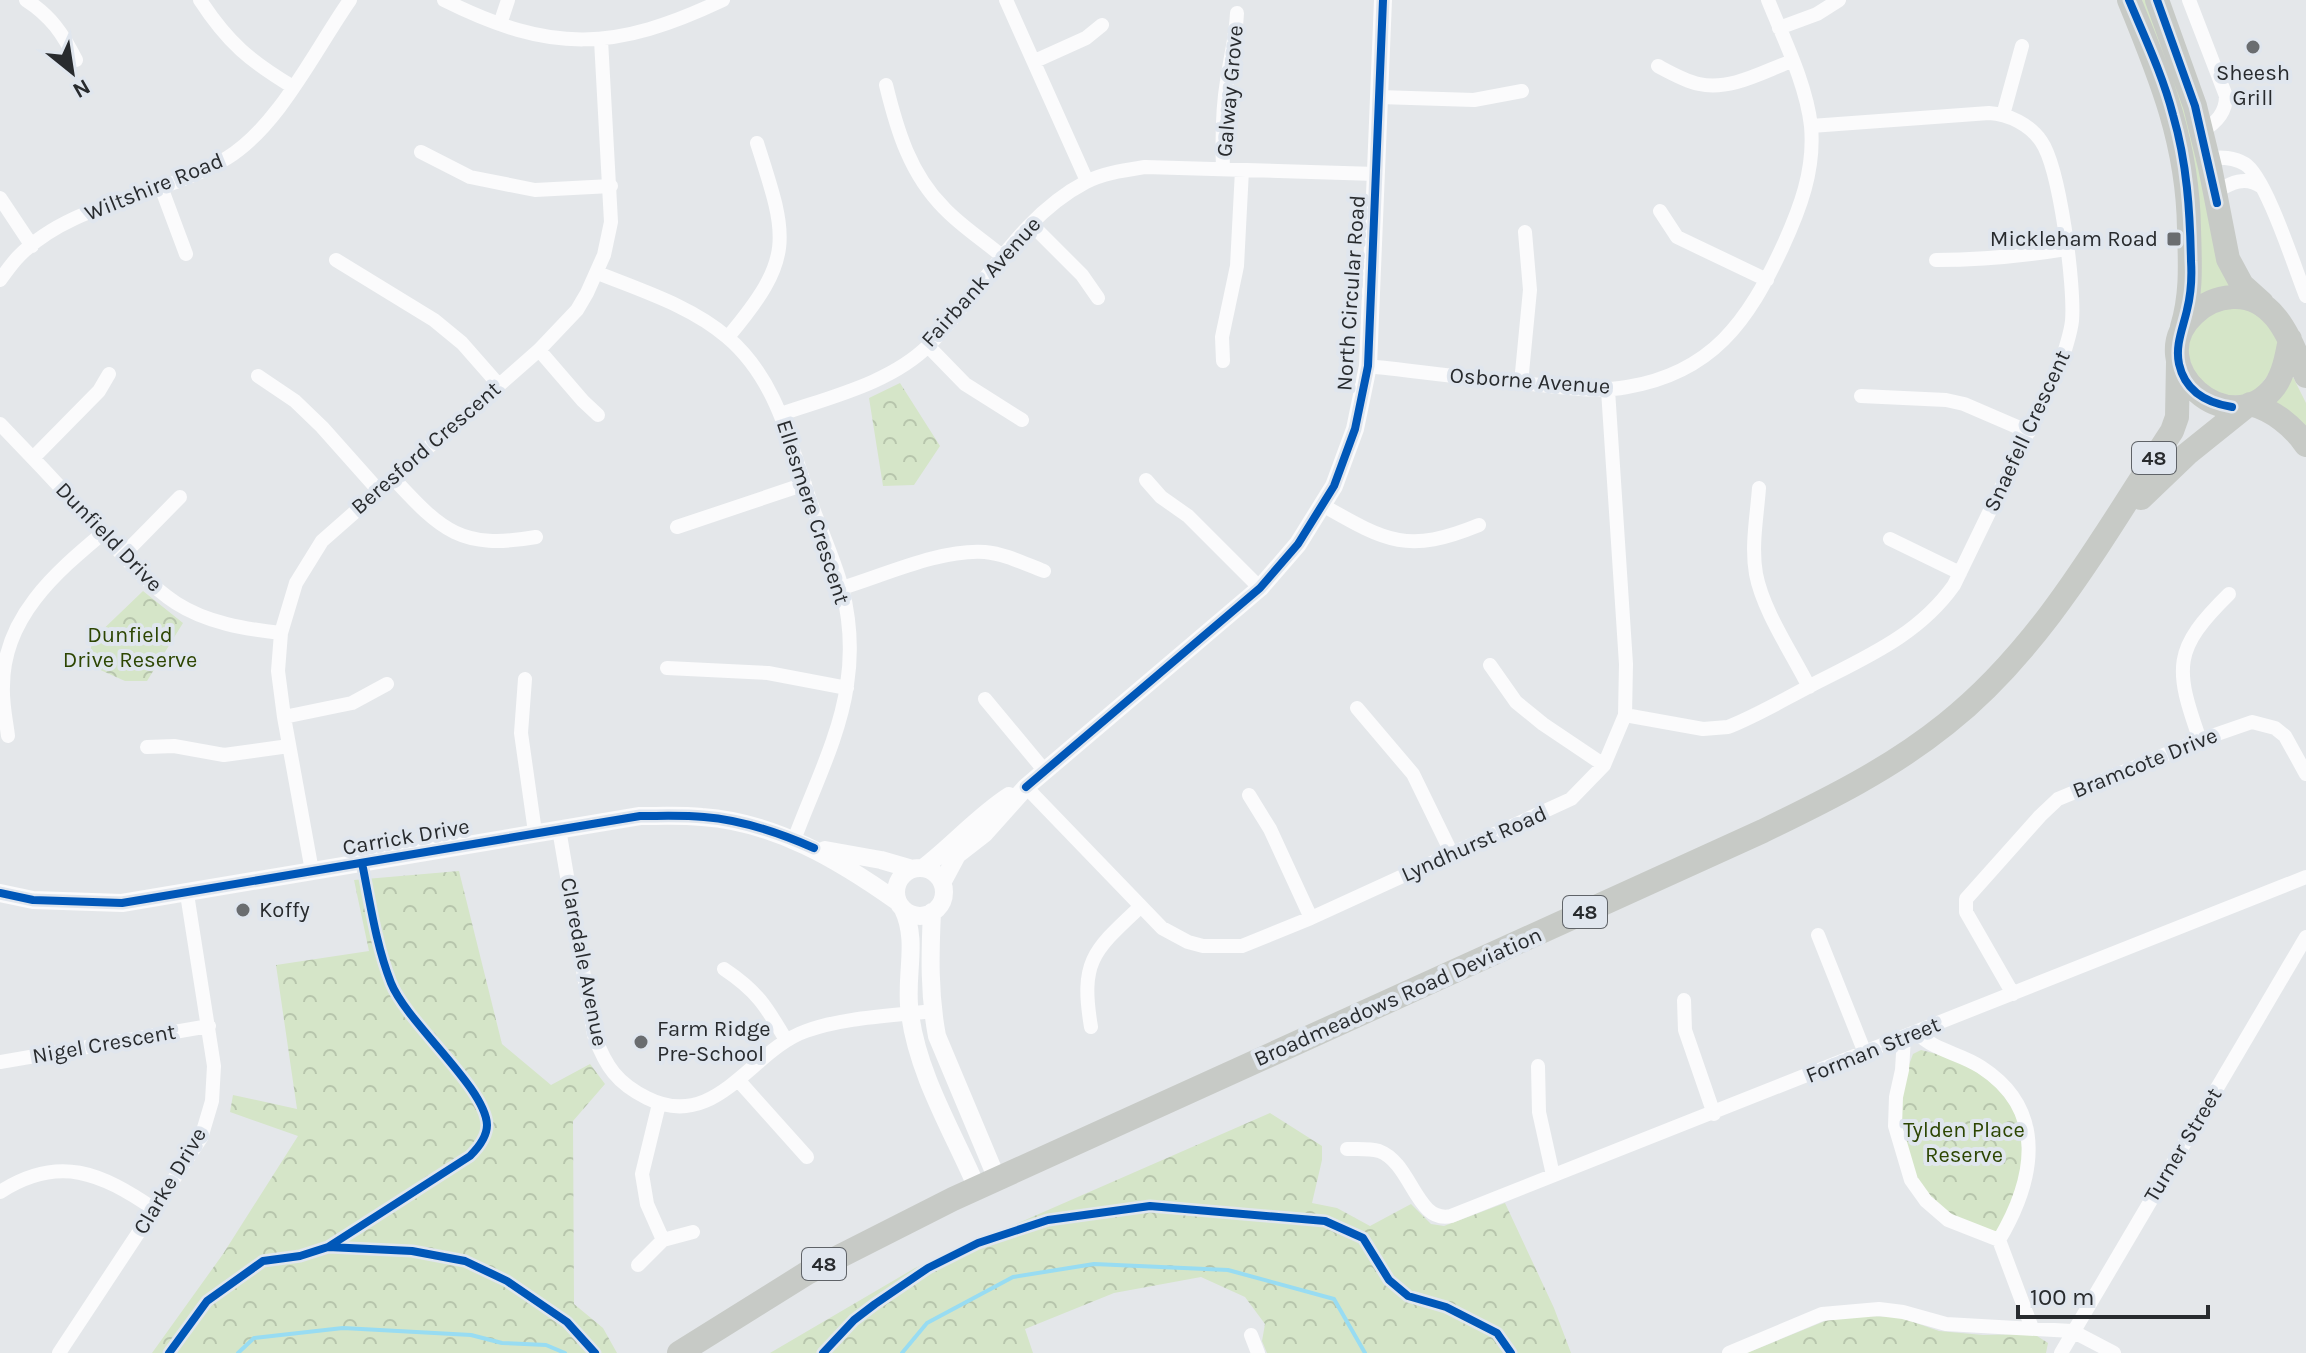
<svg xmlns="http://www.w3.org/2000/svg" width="2306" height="1353" viewBox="0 0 2306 1353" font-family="Karla,sans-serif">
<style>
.grass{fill:#d5e5c8}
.park{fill:url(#park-crowns)}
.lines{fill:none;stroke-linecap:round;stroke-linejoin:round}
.stream{stroke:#98dcf2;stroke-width:4}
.minor{stroke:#fbfbfc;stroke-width:14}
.tertiary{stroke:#fbfbfc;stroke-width:18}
.primary{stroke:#c7cac6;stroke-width:24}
.cycleway-casing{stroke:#e0e6ee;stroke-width:13}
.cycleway{stroke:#0057b8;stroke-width:8}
.poi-dot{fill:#6a6d70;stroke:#e0e6ee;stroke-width:3}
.labels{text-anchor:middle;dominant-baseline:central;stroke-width:8;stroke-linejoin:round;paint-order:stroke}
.shield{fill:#e0e6ee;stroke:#5f6368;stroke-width:2}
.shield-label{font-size:20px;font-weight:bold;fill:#282b2e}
.poi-label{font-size:22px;fill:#282b2e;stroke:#e0e6ee;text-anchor:start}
.street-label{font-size:22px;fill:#282b2e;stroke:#e0e6ee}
.park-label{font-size:22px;fill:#2d4603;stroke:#e0e6ee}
</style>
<defs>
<pattern id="park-crowns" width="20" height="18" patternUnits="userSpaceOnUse" patternTransform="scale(2)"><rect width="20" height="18" fill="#d5e5c8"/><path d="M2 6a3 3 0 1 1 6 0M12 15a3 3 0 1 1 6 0" fill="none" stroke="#b7c5ac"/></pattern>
</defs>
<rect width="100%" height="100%" fill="#e4e7ea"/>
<path class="grass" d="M2142,0H2150L2174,60L2238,291L2201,301Z
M2239,305L2266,318L2280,344V359L2254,394L2223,397L2197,381L2187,352L2190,336L2209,312Z
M2293,377L2306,403V434L2272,398Z"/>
<path class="park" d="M900,383L940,446L914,485L883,486L869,398Z
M143,591L183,623L147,681H125L87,664L93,639Z
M459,871L502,1044L551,1085L590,1064L605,1084L573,1121L574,1304L603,1328L617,1353H152L223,1254L298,1136L230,1112L233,1095L297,1109L276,965L369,951L354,880Z
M1921,1050C1974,1062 2025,1094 2023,1155C2023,1162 2025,1172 2023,1180C2019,1196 2006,1214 1999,1230L1995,1232C1976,1225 1953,1220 1938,1206C1908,1178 1894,1130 1902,1090C1904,1078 1909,1065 1913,1054Z
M1270,1113L1322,1146V1160L1312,1203L1337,1208L1370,1226L1411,1204L1431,1224L1444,1226L1505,1203L1554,1308L1571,1353H1267L1262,1341L1265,1324L1245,1297L1201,1277L1114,1293L1025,1329L1033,1353H770L915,1268Z
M1865,1316L1899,1317L1939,1331L1983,1335L2034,1334L2048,1343L2046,1353H1747L1830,1319Z"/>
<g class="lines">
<path class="stream" d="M238,1353L254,1338L343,1328L471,1335L502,1343L546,1345L565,1353
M902,1353L927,1323L1013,1277L1094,1264L1228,1270L1334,1299L1365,1353"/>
<path class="minor" d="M26,0C51,16 63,34 76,60
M200,0C228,43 250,61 293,87
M444,0C552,54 615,51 723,0
M1006,0L1087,181
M2189,0L2226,96C2226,113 2216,123 2202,131
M500,24L508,0
M1779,28L1817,14L1839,0
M1035,61L1086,38L1102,25
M1658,66C1671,73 1685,81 1699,84C1731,91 1764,71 1792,61
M886,85C897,130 910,174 944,208C961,226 983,240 1002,256
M1379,97L1474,100L1522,91
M2003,115L2022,46
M421,152L470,177L535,190L611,186
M2208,158C2221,157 2234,157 2245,164C2266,177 2295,269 2306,296
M1223,169C1222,139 1222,110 1227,81C1230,58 1236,37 1237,13
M161,187L186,254
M2215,192C2231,183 2245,175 2262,187
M0,198L32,246
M1660,211L1677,237L1767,280
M1031,224L1082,275L1098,298
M336,260L434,320L462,343L498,384
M1936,260C1980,260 2023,256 2066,249
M598,273C642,291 691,306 727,337C777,379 790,444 811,503C821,531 834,559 842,588C850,619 852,653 847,685C840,736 812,791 794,840
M0,280C6,272 12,263 19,256C74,200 162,198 227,158C279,126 315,50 350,0
M728,337C795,257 788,239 757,143
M928,346L965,384L1022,420
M539,350L583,401L598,415
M1223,361L1222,337L1237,266L1242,170
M1368,366C1422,372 1476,379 1530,384C1562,387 1595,393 1627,387C1712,373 1748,321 1782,248C1800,209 1815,170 1811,126C1806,83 1784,40 1768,0
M258,376L295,401L322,427L379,491
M1521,383L1530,290L1525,232
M1861,396L1946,400L1964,404L2029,432
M781,414C830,397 891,383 929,345C982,292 1017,218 1086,182C1103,173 1126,170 1145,167L1376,174
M0,424C33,458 65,492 97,527C121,553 146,583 176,603C207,623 245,629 281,633
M33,458L99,391L109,374
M393,478C442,531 461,550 536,537
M1146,480L1161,497L1188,516L1260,588
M1759,488C1757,516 1751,546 1756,574C1763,611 1792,653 1809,687
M1324,506C1387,542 1408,554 1479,525
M677,527L805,484
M1890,539L1960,573
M123,555L180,497
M842,588C885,575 940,549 985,552C1006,554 1025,564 1044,571
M1490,665L1516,702L1543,724L1604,765
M667,668L768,673L847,688
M525,679L521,733L535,832
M985,699L1044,770
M1357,708L1413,774L1452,854
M1625,715L1703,729L1728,727C1756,716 1783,700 1810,686C1864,658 1918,636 1954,585L2059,368C2064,353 2070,337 2072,321C2075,287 2060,168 2041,141C2030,125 2009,114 1989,113L1811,126
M284,717L352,703L387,684
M8,736C6,720 2,702 3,686C3,618 55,573 103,533
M2200,740C2174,667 2173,649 2229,594
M147,747L174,746L224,755L289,746
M1026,787L1162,928L1188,942L1203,946H1242L1311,918L1571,799L1604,765L1625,715L1626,664L1608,390
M1249,795L1270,829L1311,918
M559,829L594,1035C606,1067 617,1083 647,1098C716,1133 751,1050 806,1031C845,1017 891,1016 932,1011
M312,871L284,717L278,671L281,633L296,583L322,541L539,350L577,310L587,293L604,255L611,222L601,40
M1818,935L1865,1053
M724,969C757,991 766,1006 786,1040
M2013,994L1966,912V899L2040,816L2058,799L2200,740L2252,722L2275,728L2285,736L2306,774
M1684,1000L1685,1030L1714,1114
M1091,1027C1080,961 1093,951 1140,907
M1917,1033C1935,1051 1960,1053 1981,1067C2049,1111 2034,1181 1999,1240
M1904,1037L1902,1070L1896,1097L1895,1126L1911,1180L1926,1201L1948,1220L1999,1240
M0,1062L209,1026
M1538,1066L1539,1112L1553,1175
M739,1081L807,1157
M659,1104L642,1174L647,1204L663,1240
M1347,1149C1357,1149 1369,1148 1379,1151C1412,1163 1416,1224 1451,1216L2306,877
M0,1192C59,1154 101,1173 154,1209
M1999,1240L2032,1328
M638,1265L663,1240L693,1232
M1251,1335L1258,1353
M59,1353L201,1138L212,1101L214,1066L187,894
M1729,1353L1822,1314L1879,1309L1903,1312L1946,1324L2072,1331L2114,1353
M2061,1353L2306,937"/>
<path class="tertiary" d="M825,850L881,860L912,869
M923,868C953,845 978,816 1009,796
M896 892a24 24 0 1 1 48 0a24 24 0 1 1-48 0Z
M942,883L957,855L984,834L1026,787L1260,588L1298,544L1334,486L1355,429L1368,366L1383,0
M0,893L33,900L122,903L640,816C660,816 681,815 702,817C775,822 839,860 898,902
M903,909C919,942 904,978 910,1014C918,1075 953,1132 977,1188
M932,912C930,954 929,994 937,1036L997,1179"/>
<path class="primary" d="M2129,0C2161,78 2188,144 2189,229C2190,263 2192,294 2182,327
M2157,0L2195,106L2210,167L2228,259L2242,285L2262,303
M2290,339C2287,355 2284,373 2275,386C2230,446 2139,365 2194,314C2205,303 2217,298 2232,297C2276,294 2291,343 2306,376
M2250,404C2273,410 2293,426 2306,445
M2141,498L2187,454L2248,405
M679,1353L807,1273L953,1199L1763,831C1827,800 1890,769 1946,724C2044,646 2104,534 2172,431L2177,417L2178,362"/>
<defs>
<path id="cycleway" d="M2129,0C2145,38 2163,76 2173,115C2187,163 2190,211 2191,261C2192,277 2191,294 2187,310C2183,328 2175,345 2179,364C2185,391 2207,403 2232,407
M2157,0L2195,106L2217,203
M1026,787L1260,588L1298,544L1334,486L1355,429L1368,366L1383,0
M0,893L33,900L122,903L640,816C661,816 683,815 704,817C742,820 780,833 814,848
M328,1247L470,1156C478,1148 487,1137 487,1125C486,1088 407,1023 391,983C376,945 370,902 362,863
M169,1353L207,1301L263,1261L300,1256L328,1247L412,1251L465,1261L507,1281L567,1322L595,1353
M823,1353L854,1320L875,1304L928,1268L978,1243L1048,1220L1150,1206L1325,1221L1363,1238L1389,1280L1408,1296L1446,1307L1497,1333L1511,1353"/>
</defs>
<use href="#cycleway" class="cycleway-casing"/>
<use href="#cycleway" class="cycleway"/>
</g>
<g class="poi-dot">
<circle cx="2253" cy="47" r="8"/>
<rect x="2166" y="231" width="16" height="16" rx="4"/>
<circle cx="243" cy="910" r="8"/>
<circle cx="641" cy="1042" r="8"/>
</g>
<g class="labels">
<g class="shield">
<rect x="2132" y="442" width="44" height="32" rx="6"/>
<rect x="1563" y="896" width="44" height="32" rx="6"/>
<rect x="802" y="1248" width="44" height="32" rx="6"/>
</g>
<g class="shield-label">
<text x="2154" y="458">48</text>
<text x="1585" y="912">48</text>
<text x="824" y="1264">48</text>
</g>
<g class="poi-label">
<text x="2253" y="73" text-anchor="middle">Sheesh<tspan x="2253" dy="25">Grill</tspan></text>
<text x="2158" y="239" text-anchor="end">Mickleham Road</text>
<text x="259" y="910">Koffy</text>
<text x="657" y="1029">Farm Ridge<tspan x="657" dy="25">Pre-School</tspan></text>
</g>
<g class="street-label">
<text transform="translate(1230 91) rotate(-85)">Galway Grove</text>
<text transform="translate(154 187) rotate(-22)">Wiltshire Road</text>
<text transform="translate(981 282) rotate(-48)">Fairbank Avenue</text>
<text transform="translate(1351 293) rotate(-86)">North Circular Road</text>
<text transform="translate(1530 381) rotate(4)">Osborne Avenue</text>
<text transform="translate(2027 431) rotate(-65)">Snaefell Crescent</text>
<text transform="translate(426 448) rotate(-41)">Beresford Crescent</text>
<text transform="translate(813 512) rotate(72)">Ellesmere Crescent</text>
<text transform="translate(109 537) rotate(46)">Dunfield Drive</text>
<text transform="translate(2145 763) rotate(-22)">Bramcote Drive</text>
<text transform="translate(406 837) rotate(-10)">Carrick Drive</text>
<text transform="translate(1474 844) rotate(-24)">Lyndhurst Road</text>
<text transform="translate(584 962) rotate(79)">Claredale Avenue</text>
<text transform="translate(1398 997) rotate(-24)">Broadmeadows Road Deviation</text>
<text transform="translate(104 1044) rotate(-10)">Nigel Crescent</text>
<text transform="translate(1873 1050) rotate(-22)">Forman Street</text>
<text transform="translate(2183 1145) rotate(-59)">Turner Street</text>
<text transform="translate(170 1181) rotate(-59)">Clarke Drive</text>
</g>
<g class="park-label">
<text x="130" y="635">Dunfield<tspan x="130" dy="25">Drive Reserve</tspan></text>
<text x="1964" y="1130">Tylden Place<tspan x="1964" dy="25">Reserve</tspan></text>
</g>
</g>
<g transform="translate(72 72) rotate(150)" stroke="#e0e6ee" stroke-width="6" paint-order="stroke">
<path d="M0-6L14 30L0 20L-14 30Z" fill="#282b2e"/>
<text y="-12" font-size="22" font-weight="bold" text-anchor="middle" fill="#282b2e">N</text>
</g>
<path d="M2018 1305v12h190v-12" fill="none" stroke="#282b2e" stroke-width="4"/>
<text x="2030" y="1305" font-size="24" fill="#282b2e" stroke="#e0e6ee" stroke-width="6" paint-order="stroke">100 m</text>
</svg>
